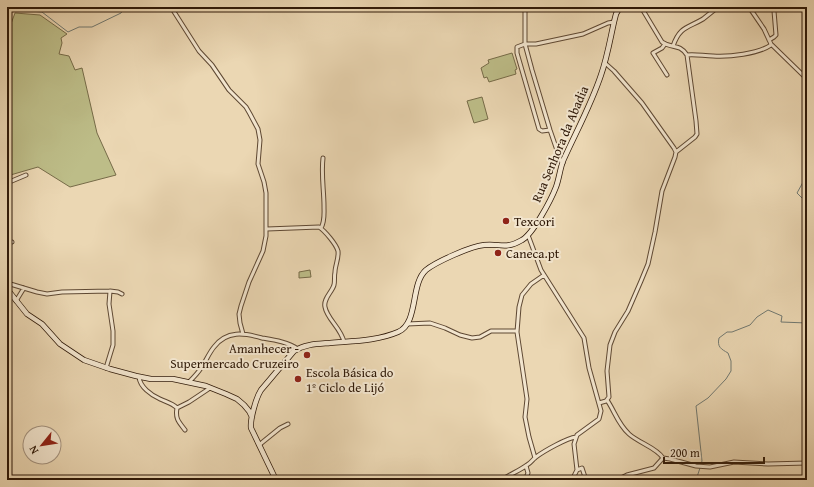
<svg xmlns="http://www.w3.org/2000/svg" width="814" height="487" viewBox="0 0 814 487" font-family="'Gentium Book Plus',serif">
<style>
.green{fill:#bdbd88;stroke:#766b48}
.lines{fill:none;stroke-linecap:round;stroke-linejoin:round}
.stream{stroke:#707871;stroke-width:1}
.street-casing{stroke:#5e4833;stroke-width:5}
.secondary-casing{stroke:#2f1908;stroke-width:6}
.street{stroke:#f2e5ce;stroke-width:3}
.secondary{stroke:#f2e5ce;stroke-width:4.5}
.poi-dot{fill:#8f2418;stroke:#f2e5ce;stroke-width:1.5}
.labels{text-anchor:middle;dominant-baseline:central;stroke-width:4;stroke-linejoin:round;paint-order:stroke}
.street-label{font-size:13px;fill:#2f1908;stroke:#f2e5ce}
.poi-label{font-size:13px;fill:#2f1908;stroke:#f2e5ce;text-anchor:start}
</style>
<rect width="100%" height="100%" fill="#ebd7b3"/>
<filter id="stains"><feTurbulence type="fractalNoise" baseFrequency=".005" numOctaves="4"/><feColorMatrix values="0 0 0 0 .2 0 0 0 0 .09 0 0 0 0 .02 0 0 0 .5 -.17"/></filter>
<radialGradient id="worn" r=".72"><stop offset=".6" stop-color="#630" stop-opacity="0"/><stop offset="1" stop-color="#630" stop-opacity=".3"/></radialGradient>
<path class="green" d="M15,13L40,15L67,34L61,38L62,43L59,54L69,56L75,70L82,68L97,133L116,175L70,187L38,167L7,176V93L11,92L9,29Z
M512,53L517,69L515,70L516,74L489,82L487,77L484,78L481,68L489,63L488,60Z
M482,97L488,119L474,123L467,101Z
M310,270L311,277L299,278V272Z"/>
<g class="lines">
<path class="stream" d="M7,9L42,12L68,32L79,27H92L121,13L123,10L120,7
M807,138L805,140L807,143
M807,158L805,161L807,166
M807,175L797,193L807,203
M701,464L702,461L696,406L708,398L726,379L731,371V361L728,353C721,349 717,347 719,338L727,332H732L750,325L757,317L768,310L782,316L781,322L807,323
M696,480L700,468"/>
<defs>
<path id="street" d="M171,7L199,51L212,65L229,90L246,107L250,114L258,129L260,140L258,164L264,182L266,193V236L263,251L249,282L241,306L239,314L240,323L243,334
M525,7V44L532,70L550,130L560,159L563,163
M749,7L764,29L771,44L807,79
M769,40L774,37L776,35L774,11L781,7
M665,44L662,48L653,53L667,75
M673,46C680,26 688,28 703,19C708,15 713,11 718,7
M687,55C696,54 704,56 713,56C729,57 758,54 771,45
M605,63L614,71L642,103L674,148L676,152
M550,130L542,131L539,129L517,53V47L525,44H536L583,34L608,23L614,22
M7,183L26,175
M321,228C325,221 324,214 324,206C324,191 321,174 323,158
M267,229L319,227C325,231 336,244 338,251C339,258 335,266 335,272C334,276 335,281 334,285C332,292 323,299 325,307C327,319 341,328 344,342
M528,235L541,270L584,338L589,368L601,411L599,419L577,435L574,444L577,470L572,480
M7,243L12,242
M7,283L37,292L47,294L62,292L110,291L109,304L113,331V345L106,368
M110,291L118,292L122,294
M16,301L24,288
M407,324L430,323L445,328L460,335L472,338L480,337L491,331H517
M139,377C140,387 151,395 160,399C166,402 172,403 177,408C175,419 179,422 185,430
M189,382C193,378 198,373 201,368C206,361 209,353 214,347C227,330 244,333 262,338C274,340 288,342 298,349
M607,400C615,412 618,424 629,434C639,443 657,448 663,458
M599,403L606,401L609,397L607,371L610,345L615,332L628,311L641,281L648,264L655,232L662,191L675,157L676,152L695,137L697,134L696,121L687,55C679,43 672,49 662,42L641,7
M177,408L189,402L210,388
M259,445L280,428L288,424
M535,458L529,437L525,417L527,399L517,332L519,307L522,295L531,284L544,275
M577,470L582,468L586,480
M502,480C510,474 519,471 527,465C531,463 533,459 536,457C544,451 567,438 576,437
M525,480L528,473L526,466
M617,480L627,475L654,468L663,458L670,459L696,466L710,467L734,462L768,464L807,463"/>
<path id="secondary" d="M7,289L27,314L42,324L60,344L84,360L110,369L136,376L151,379H173L206,386L226,394L237,399L244,405L249,411L252,417
M276,480L251,428C250,419 256,398 261,390L294,351C305,344 318,344 330,343C352,341 377,341 398,332C419,323 410,284 426,270C436,262 471,246 484,245C500,243 505,250 522,240C533,234 551,200 556,187C559,179 560,169 563,161C576,132 591,105 601,75C607,58 610,40 614,22L616,14L620,7"/>
</defs>
<use href="#street" class="street-casing"/>
<use href="#secondary" class="secondary-casing"/>
<use href="#street" class="street"/>
<use href="#secondary" class="secondary"/>
</g>
<g class="poi-dot">
<circle cx="506" cy="221" r="4"/>
<circle cx="498" cy="253" r="4"/>
<circle cx="307" cy="355" r="4"/>
<circle cx="298" cy="379" r="4"/>
</g>
<g class="labels">
<g class="street-label">
<text transform="translate(560 144) rotate(-67)">Rua Senhora da Abadia</text>
</g>
<g class="poi-label">
<text x="514" y="221">Texcori</text>
<text x="506" y="253">Caneca.pt</text>
<text x="299" y="348" text-anchor="end">Amanhecer -<tspan x="299" dy="15">Supermercado Cruzeiro</tspan></text>
<text x="306" y="372">Escola Básica do<tspan x="306" dy="15">1º Ciclo de Lijó</tspan></text>
</g>
</g>
<rect width="814" height="487" fill="none" stroke="#ebd7b3" stroke-width="24"/>
<rect x="8" y="8" width="798" height="471" fill="none" stroke="#2f1908" stroke-width="2"/>
<rect x="12" y="12" width="790" height="463" fill="none" stroke="#2f1908"/>
<g transform="translate(42 445) rotate(240)"><circle r="19" fill="#f2e5ce" stroke="#a4937f"/>
<path d="M0-3L7 15L0 10L-7 15Z" fill="#8f2418"/>
<text y="-6" font-size="11" font-weight="bold" text-anchor="middle" fill="#2f1908">N</text>
</g>
<path d="M664 457v6h100v-6" fill="none" stroke="#2f1908" stroke-width="2"/>
<text x="670" y="457" font-size="12" fill="#2f1908" stroke="#f2e5ce" stroke-width="3" paint-order="stroke">200 m</text>
<rect width="100%" height="100%" filter="url(#stains)"/>
<rect width="100%" height="100%" fill="url(#worn)"/>
</svg>
